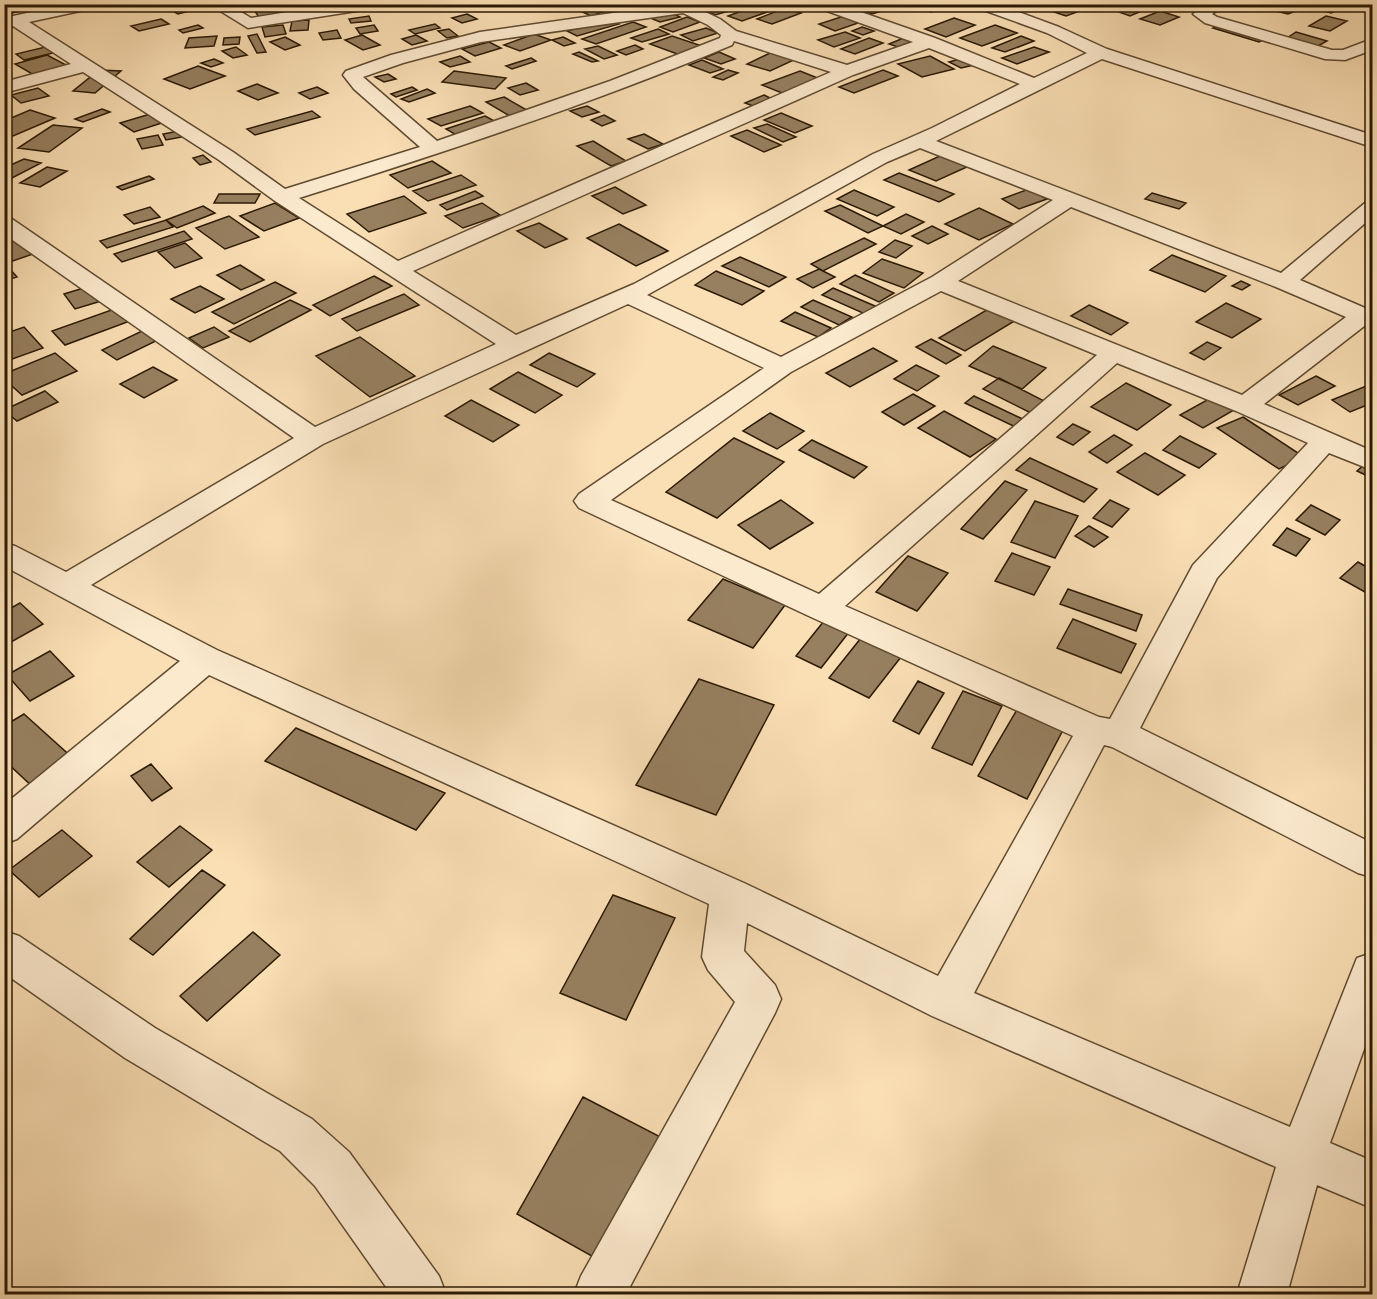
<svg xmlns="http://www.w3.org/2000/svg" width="1377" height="1299" viewBox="0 0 1377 1299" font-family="'IM FELL DW Pica',serif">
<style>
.building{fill:#978060;stroke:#2b1a05;stroke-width:1.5}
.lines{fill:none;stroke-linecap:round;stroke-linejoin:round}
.minor-casing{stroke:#5f4b31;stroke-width:3}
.minor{fill:#fceace;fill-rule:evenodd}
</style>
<rect width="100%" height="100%" fill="#fadeb4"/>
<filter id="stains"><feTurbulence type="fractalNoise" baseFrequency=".00333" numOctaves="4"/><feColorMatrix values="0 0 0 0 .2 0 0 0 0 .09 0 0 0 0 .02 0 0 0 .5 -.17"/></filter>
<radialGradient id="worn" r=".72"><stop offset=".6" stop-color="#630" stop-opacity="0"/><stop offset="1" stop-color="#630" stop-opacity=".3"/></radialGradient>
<path class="building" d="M4,4H16L25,10L4,15Z
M195,4L208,6L178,14L172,11Z
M274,4L280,13L259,17L250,5Z
M469,4H485L489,8L475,11Z
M576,4H585L603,12L591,16L570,6Z
M729,4L740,8L715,15L706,11Z
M854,4H901L902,5L872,14L851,6Z
M911,4H958L931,12Z
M1068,4H1084L1091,7L1066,16L1051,11Z
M1103,4H1128L1113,10L1100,6Z
M1170,4H1192L1200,7L1190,11Z
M1283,4H1286L1301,9L1288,14L1271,10Z
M1316,4H1346L1349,5L1331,13L1311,7Z
M1137,5L1149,8L1130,16L1119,12Z
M755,6L770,11L742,21L728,16Z
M785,8L801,13L772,24L757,19Z
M668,11L680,17L660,22L648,17Z
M1160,11L1179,17L1160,25L1140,19Z
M467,14L477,19L462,23L452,18Z
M369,16L371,21L351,23L349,19Z
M844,16L861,22L835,31L819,24Z
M1326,16L1347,21L1330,31L1309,26Z
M687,17L700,22L673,32L660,27Z
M954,18L975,25L946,37L925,29Z
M161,19L169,24L139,31L131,26Z
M309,20L308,30L290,31L292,21Z
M609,20L619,24L577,36L567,31Z
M633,22L646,27L596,44L582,39Z
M435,24L440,28L415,34L409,30Z
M198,25L203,28L183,33L179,30Z
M283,25L286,34L265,37L262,27Z
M374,25L378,31L360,34L356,28Z
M995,25L1017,33L982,46L960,38Z
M1219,25L1265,39L1259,42L1213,28Z
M862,27L874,31L863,35L852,31Z
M706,28L718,33L693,41L681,35Z
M449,29L458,36L447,38L438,31Z
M658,29L669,34L642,42L631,38Z
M337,30L341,38L323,40L319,33Z
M845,32L860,38L834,47L818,40Z
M1296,32L1327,41L1318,46L1287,38Z
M257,34L266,52L257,53L248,36Z
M534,34L551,40L520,51L504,45Z
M362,35L380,45L363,50L345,40Z
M416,35L427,41L412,45L402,39Z
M217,36L214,46L185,48L189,38Z
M672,36L702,46L680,55L650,44Z
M1021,36L1034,41L1005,52L992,48Z
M240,37L239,44L223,45L224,38Z
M285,37L300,45L285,50L270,42Z
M563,37L575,43L564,46L552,40Z
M906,37L915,41L898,47L889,44Z
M869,38L883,43L855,54L841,49Z
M489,42L501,48L475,56L462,49Z
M62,43L70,49L24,60L16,54Z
M635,45L643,49L626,55L617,51Z
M598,46L617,55L604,59L585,49Z
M236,47L247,55L233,58L222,51Z
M1034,47L1049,52L1017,64L1002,58Z
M579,52L598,61L592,62L573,54Z
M719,52L735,59L721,64L704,58Z
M772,52L796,59L770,71L747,64Z
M47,55L66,65L34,75L15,64Z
M460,56L470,62L450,67L440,62Z
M930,56L954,69L922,77L898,64Z
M967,57L979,64L961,68L949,62Z
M531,58L536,61L512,69L506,66Z
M214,59L223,63L211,67L201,63Z
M702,60L723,69L710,73L689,65Z
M198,66L225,76L190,89L164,79Z
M99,70L121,71L95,93L73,91Z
M728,70L738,73L723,80L713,77Z
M883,70L898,76L854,93L839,87Z
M454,71L506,78L495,89L442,82Z
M800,71L820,79L782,93L762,85Z
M388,74L396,79L384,82L375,77Z
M526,83L538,90L520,95L508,88Z
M257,84L278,93L258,100L238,91Z
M317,87L328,93L310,99L299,93Z
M412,87L417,90L396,97L391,94Z
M38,88L49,96L21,103L11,95Z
M427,89L435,93L409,102L401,99Z
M764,95L772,99L753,106L745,103Z
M504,97L532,113L515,119L486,102Z
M470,106L483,113L441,126L428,119Z
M587,106L599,112L582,117L570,111Z
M102,109L110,112L83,122L75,119Z
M30,110L55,118L13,136L4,133V121Z
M160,111L174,119L134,132L120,123Z
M312,111L320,117L255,135L247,129Z
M781,113L812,126L795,133L764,120Z
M604,115L615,121L602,126L591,120Z
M485,116L498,123L458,136L446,129Z
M767,124L796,137L783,142L754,128Z
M53,125L82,128L49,152L18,148Z
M184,130L187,136L166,140L163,134Z
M747,130L781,145L764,152L731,136Z
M644,134L663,144L648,149L628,139Z
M158,135L163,145L142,149L137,139Z
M593,141L626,161L611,166L577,146Z
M203,155L211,162L200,165L193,158Z
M942,155L969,166L936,181L909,170Z
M24,159L41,163L12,178L4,176V168Z
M432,161L451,173L408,188L390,175Z
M47,167L67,171L40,187L20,183Z
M899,173L954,194L939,202L884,180Z
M461,175L476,185L428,201L413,191Z
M149,176L154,179L122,190L117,187Z
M615,187L646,205L623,214L592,196Z
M1029,189L1047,199L1019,209L1002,199Z
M854,190L894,207L877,216L837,199Z
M475,191L483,196L447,210L440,205Z
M1152,193L1186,203L1179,209L1145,199Z
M219,194H260L255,203H214Z
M404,196L426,213L369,232L347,214Z
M275,203L299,218L264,231L240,216Z
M482,203L500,215L463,228L445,216Z
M840,205L883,226L868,233L825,211Z
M203,206L215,213L177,228L166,220Z
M150,207L160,217L134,224L124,215Z
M979,208L1013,224L979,240L945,224Z
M906,214L924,222L901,234L883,226Z
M229,216L259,237L225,249L196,228Z
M166,220L173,227L107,248L100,241Z
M539,223L567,239L545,248L517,231Z
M619,224L668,251L636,266L587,238Z
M932,226L948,234L928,244L912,236Z
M184,231L192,239L122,262L114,254Z
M13,238L33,254L4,264V241Z
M864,238L876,244L823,271L811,264Z
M895,240L912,246L896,258L879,252Z
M185,243L202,258L175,268L158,252Z
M1172,255L1226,276L1205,292L1150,270Z
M740,257L786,277L769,287L722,266Z
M882,259L923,273L904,288L863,273Z
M240,265L264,280L241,290L217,275Z
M8,267L17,277L4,281V269Z
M819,269L835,277L813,288L797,279Z
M716,271L764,291L742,305L695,285Z
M855,275L894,293L879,302L840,284Z
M374,276L392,286L330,316L313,305Z
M1241,281L1250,285L1242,290L1232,286Z
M275,282L296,293L234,324L212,312Z
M90,286L101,301L75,309L64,294Z
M200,286L224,299L195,313L171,299Z
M833,288L875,306L865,314L822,295Z
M404,294L419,305L357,331L342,319Z
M290,300L311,310L250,342L229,331Z
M813,300L852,317L839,325L801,307Z
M1226,303L1261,319L1232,338L1196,322Z
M1089,305L1128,323L1111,335L1071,316Z
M117,308L130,321L65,345L52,331Z
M990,308L1016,320L965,351L939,338Z
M795,312L831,328L818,337L781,321Z
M24,327L43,348L4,362V334Z
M214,327L229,337L203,348L189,338Z
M144,330L160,339L117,360L102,350Z
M360,337L415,376L370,397L316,356Z
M931,339L961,355L946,364L916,347Z
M1207,342L1221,348L1204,360L1190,353Z
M993,346L1046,368L1022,389L969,366Z
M873,348L897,361L850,387L826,373Z
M55,353L77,371L22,395L4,379V374Z
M549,353L595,374L577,387L530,365Z
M916,365L939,376L917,391L894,379Z
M153,367L177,380L144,398L120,384Z
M518,372L562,395L535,413L490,389Z
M1316,376L1335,386L1298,405L1279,395Z
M999,378L1050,404L1035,415L983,389Z
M1126,383L1171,405L1137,430L1091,407Z
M1371,384L1372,403L1350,412L1332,400Z
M45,391L58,402L17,421L4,410Z
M913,394L935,406L904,425L882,412Z
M1216,395L1239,407L1203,428L1180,415Z
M974,396L1029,422L1020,429L965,403Z
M471,400L519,425L493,442L445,416Z
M944,411L996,439L970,457L918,428Z
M770,413L804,431L777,449L743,431Z
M1243,417L1304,457L1279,469L1217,428Z
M1073,424L1090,432L1073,445L1057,437Z
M1114,435L1132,445L1107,463L1089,452Z
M1180,436L1216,454L1199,468L1163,450Z
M734,438L784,462L717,518L666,492Z
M812,440L867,467L854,478L799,450Z
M1145,453L1185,475L1158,495L1117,472Z
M1030,458L1097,489L1084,502L1016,470Z
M1366,463L1372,466V478L1357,471Z
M1005,481L1027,490L983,539L961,529Z
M781,500L813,523L770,549L738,525Z
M1110,500L1129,509L1112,527L1093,518Z
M1035,501L1078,516L1055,558L1011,542Z
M1311,505L1340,520L1325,535L1296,520Z
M1089,526L1108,537L1094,547L1075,536Z
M1287,528L1310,539L1296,556L1273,545Z
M1012,553L1050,567L1034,595L995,581Z
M908,556L948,573L917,611L876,592Z
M1358,562L1372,570V596L1340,578Z
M723,579L785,605L753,648L688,620Z
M1068,589L1142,615L1136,631L1060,604Z
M20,603L43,624L4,646V612Z
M828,616L853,627L821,668L796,656Z
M1073,619L1136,644L1121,673L1057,648Z
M861,638L901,657L869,698L829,678Z
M50,651L74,676L30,701L7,675Z
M699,679L774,705L716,815L636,785Z
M918,681L944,693L919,734L893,721Z
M963,691L1002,706L972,765L932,748Z
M1018,708L1064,728L1027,799L978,776Z
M24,714L76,761L35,789L4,760V726Z
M296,728L445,793L416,830L265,761Z
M151,764L172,788L152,801L131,776Z
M180,826L212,850L169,887L137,862Z
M62,830L92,856L39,897L9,870Z
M202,870L225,885L153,955L130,939Z
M613,895L675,918L626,1020L560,993Z
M253,932L280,955L207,1021L180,996Z
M583,1097L674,1144L613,1268L517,1214Z"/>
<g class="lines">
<defs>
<path id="minor" d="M68,4H100L99,7L29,22L233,152L285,189L420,147L354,89L343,75L346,71L391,55L480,32L676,4H715L714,7L701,10L720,19L736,31L847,65L913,42L816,7L815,4H838L935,38L1034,78L1087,53L1047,33L975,7L974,4H997L1059,27L1107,49L1372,135V147L1102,59L936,141L1281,273L1365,203L1372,201V217L1300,280L1372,311V320L1264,404L1372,451V470L1329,453L1217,578L1140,728L1372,843V877L1358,873L1112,747L1104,745L974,993L1290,1127L1357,958L1372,953V1027L1330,1143L1372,1161V1208L1317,1185L1287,1294H1237L1276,1167L932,1016L747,923L744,951L775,985L781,999L775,1013L626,1294H574L581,1276L735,1002L708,970L702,957L709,904L209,675L17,839L4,844V805L180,661L4,566V543L15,546L66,572L294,438L4,234V218L12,219L315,427L496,344L275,201L219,160L83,72L4,93V82L71,64L13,26L4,28V18ZM683,13L708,25L721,35L720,38L610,81L437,141L363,77L403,63L481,42ZM734,41L831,72L398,261L299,198C445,152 590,104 732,45ZM929,48L1020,84L932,128L873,154L634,284L516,335L413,271L853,75ZM920,148L1053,200L932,277L781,357L647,295L887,162ZM1071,207L1276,287L1346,317L1242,395L958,281ZM941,291L1097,355L819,594L611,500L791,372ZM628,304L764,368L579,494L574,501L579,508L811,617L1073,736L938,976L744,883L217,650L91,585L323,444ZM1117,363L1236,411L1308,443L1193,565L1110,719L1099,717L845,606Z
M209,4H228L251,18L336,4H376L369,9L248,28Z
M1207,4H1226L1212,14L1217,17L1332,50H1343L1372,39V50L1345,60L1325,59L1205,23L1193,14Z
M4,931L19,936L155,1028L312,1119L349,1152L439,1276L446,1294H391L315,1186L280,1151L125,1058L4,973Z"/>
</defs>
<use href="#minor" class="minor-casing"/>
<use href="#minor" class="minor"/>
</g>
<rect width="1377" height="1299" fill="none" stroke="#fadeb4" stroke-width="24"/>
<rect x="6" y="6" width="1365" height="1287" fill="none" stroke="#2b1a05" stroke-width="3"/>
<rect x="12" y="12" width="1353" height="1275" fill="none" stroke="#2b1a05" stroke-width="1.5"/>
<rect width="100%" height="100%" filter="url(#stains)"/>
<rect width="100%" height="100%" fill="url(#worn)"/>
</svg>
